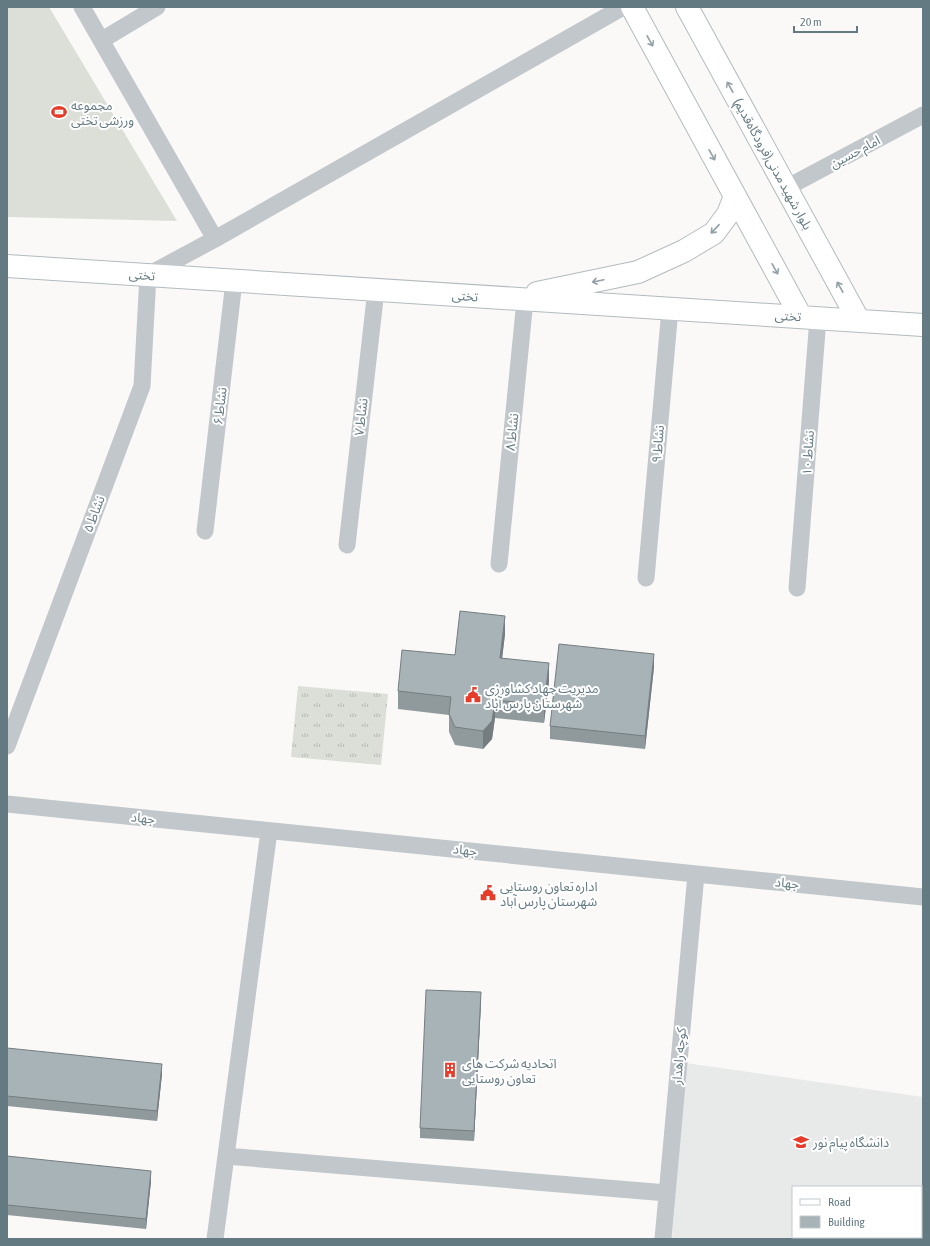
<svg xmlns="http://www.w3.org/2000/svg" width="930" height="1246" viewBox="0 0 930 1246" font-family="'Asap Condensed','Noto Sans Arabic',sans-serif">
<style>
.built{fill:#e8e9e9;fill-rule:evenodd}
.grass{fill:url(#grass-tufts)}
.pitch{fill:#dbdfd7}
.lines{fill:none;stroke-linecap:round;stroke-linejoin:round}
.secondary-casing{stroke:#b3bbbf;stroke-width:24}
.street{stroke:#c1c7ca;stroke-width:17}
.secondary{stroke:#fff;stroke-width:22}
.wall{fill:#909a9d}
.shaded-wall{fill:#757d80}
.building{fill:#a7b3b7;stroke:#757d80}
.oneway{stroke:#92a2a8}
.labels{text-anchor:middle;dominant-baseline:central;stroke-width:4;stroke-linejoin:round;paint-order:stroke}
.poi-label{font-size:13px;fill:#647a83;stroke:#fff;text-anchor:start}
.street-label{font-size:13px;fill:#647a83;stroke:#fff}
</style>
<defs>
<pattern id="grass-tufts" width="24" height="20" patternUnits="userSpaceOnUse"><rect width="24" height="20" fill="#dbdfd7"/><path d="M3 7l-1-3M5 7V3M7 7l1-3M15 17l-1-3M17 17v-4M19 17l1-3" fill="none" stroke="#b5bab4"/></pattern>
</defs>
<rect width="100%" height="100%" fill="#faf9f8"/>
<path class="built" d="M686,1063L923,1097V1239H672ZM793,1187H921V1237H793Z"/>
<path class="grass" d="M298,686L388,694L381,765L291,757Z"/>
<path class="pitch" d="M7,7H49L177,221L7,217Z"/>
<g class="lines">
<defs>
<path id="secondary" d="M632,7L801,317
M687,7L859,321
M7,266L923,325
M537,293L638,272L684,251L714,233L728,214L735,196"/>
</defs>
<use href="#secondary" class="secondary-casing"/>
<path class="street" d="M82,7L215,239
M102,40L157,7
M786,188L923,115
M205,531L234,281
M347,545L376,290
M499,564L525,300
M646,578L670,309
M797,588L818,318
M7,746L142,386L148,275L215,239L623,7
M7,804L923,897
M226,1156L667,1193
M215,1239L269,831
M663,1239L696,874"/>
<use href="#secondary" class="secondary"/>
</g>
<path class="wall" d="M505,634L502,658L549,681L544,723L495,718L492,739L483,749L455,745L449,732V715L398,709V691L455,655Z
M654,667L645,749L550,739V726Z
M481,1002L474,1141L420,1138V1128Z
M7,1048L162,1074L157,1121L7,1106Z
M7,1156L151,1181L146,1229L7,1215Z"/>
<path class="shaded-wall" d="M505,616V634L500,676V658Z
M654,654V667L645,749V736Z
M549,663V681L544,723V705Z
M495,700V718L492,739L483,749V731Z
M481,992V1002L474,1141V1131Z
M162,1064V1074L157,1121V1111Z
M151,1171V1181L146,1229V1219Z"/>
<path class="building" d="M460,611L505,616L500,658L549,663L544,705L495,700L492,721L483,731L455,727L449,714L451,697L398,691L402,650L455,655Z
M559,644L654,654L645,736L550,726Z
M426,990L481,992L474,1131L420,1128Z
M7,1048L162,1064L157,1111L7,1096Z
M7,1156L151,1171L146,1219L7,1205Z"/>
<defs><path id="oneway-shaft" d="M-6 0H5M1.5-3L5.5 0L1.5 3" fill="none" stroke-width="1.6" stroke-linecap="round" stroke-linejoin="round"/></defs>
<g class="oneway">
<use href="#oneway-shaft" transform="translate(650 41) rotate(61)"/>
<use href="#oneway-shaft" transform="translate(730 87) rotate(-119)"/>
<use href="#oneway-shaft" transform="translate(712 155) rotate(61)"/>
<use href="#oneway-shaft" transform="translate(715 229) rotate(133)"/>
<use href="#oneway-shaft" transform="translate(775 269) rotate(61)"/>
<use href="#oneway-shaft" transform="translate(598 281) rotate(168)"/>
<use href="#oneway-shaft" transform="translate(840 287) rotate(-119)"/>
</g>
<defs>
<symbol id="stadium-bare" viewBox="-9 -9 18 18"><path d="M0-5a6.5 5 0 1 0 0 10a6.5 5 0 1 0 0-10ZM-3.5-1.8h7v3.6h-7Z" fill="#e63d2b" stroke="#fff" stroke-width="2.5" paint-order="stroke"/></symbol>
<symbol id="civic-bare" viewBox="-9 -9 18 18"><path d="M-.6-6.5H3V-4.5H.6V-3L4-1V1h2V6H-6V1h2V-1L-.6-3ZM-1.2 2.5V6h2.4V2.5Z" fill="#e63d2b" stroke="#fff" stroke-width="2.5" paint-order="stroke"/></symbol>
<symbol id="building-bare" viewBox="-9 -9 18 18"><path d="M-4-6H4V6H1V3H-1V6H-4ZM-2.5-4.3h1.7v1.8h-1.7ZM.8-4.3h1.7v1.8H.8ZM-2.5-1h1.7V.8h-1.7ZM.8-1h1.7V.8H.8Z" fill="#e63d2b" stroke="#fff" stroke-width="2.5" paint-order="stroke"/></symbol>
<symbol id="university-bare" viewBox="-9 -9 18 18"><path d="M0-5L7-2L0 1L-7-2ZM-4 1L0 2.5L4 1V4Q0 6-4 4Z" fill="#e63d2b" stroke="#fff" stroke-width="2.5" paint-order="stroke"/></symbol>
</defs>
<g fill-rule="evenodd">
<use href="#stadium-bare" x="48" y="101" width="22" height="22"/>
<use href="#civic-bare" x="462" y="684" width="22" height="22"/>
<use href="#civic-bare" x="477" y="882" width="22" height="22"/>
<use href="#building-bare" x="439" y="1059" width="22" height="22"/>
<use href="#university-bare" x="790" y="1131" width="22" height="22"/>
</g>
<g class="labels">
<g class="poi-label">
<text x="71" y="105">مجموعه<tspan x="71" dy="15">ورزشی تختی</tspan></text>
<text x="485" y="688">مدیریت جهاد کشاورزی<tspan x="485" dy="15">شهرستان پارس آباد</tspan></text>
<text x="500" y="886">اداره تعاون روستایی<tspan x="500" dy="15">شهرستان پارس آباد</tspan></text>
<text x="462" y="1063">اتحادیه شرکت های<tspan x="462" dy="15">تعاون روستایی</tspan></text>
<text x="813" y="1142">دانشگاه پیام نور</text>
</g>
<g class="street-label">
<text transform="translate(855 152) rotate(-28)">امام حسین</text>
<text transform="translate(773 164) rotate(61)">بلوار شهید مدنی(فرودگاه‌قدیم)</text>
<text transform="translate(142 275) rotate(4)">تختی</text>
<text transform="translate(465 296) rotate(4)">تختی</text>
<text transform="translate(788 316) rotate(3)">تختی</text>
<text transform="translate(220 406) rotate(-83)">نشاط ۶</text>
<text transform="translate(361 417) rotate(-83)">نشاط ۷</text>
<text transform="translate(512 432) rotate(-84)">نشاط ۸</text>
<text transform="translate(658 444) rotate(-85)">نشاط ۹</text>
<text transform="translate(808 453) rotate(-86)">نشاط ۱۰</text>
<text transform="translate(94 514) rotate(-69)">نشاط ۵</text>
<text transform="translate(143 818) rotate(6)">جهاد</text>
<text transform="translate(465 850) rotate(6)">جهاد</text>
<text transform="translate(787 883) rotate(6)">جهاد</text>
<text transform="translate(679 1056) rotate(-85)">کوچه راهدار</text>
</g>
</g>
<rect width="930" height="1246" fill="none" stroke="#647a83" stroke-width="16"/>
<rect x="792" y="1186" width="130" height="52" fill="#ffffff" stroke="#c1cacd"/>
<rect x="800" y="1199" width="20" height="6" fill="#ffffff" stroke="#c1cacd"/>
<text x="828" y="1206" font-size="12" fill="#647a83">Road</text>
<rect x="800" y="1216" width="20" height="12" fill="#a7b3b7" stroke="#c1cacd"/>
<text x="828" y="1226" font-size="12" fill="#647a83">Building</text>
<path d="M794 26v6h63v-6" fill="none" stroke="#647a83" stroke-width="2"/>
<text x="800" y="26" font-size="12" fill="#647a83" stroke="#ffffff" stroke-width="3" paint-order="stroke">20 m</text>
</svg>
